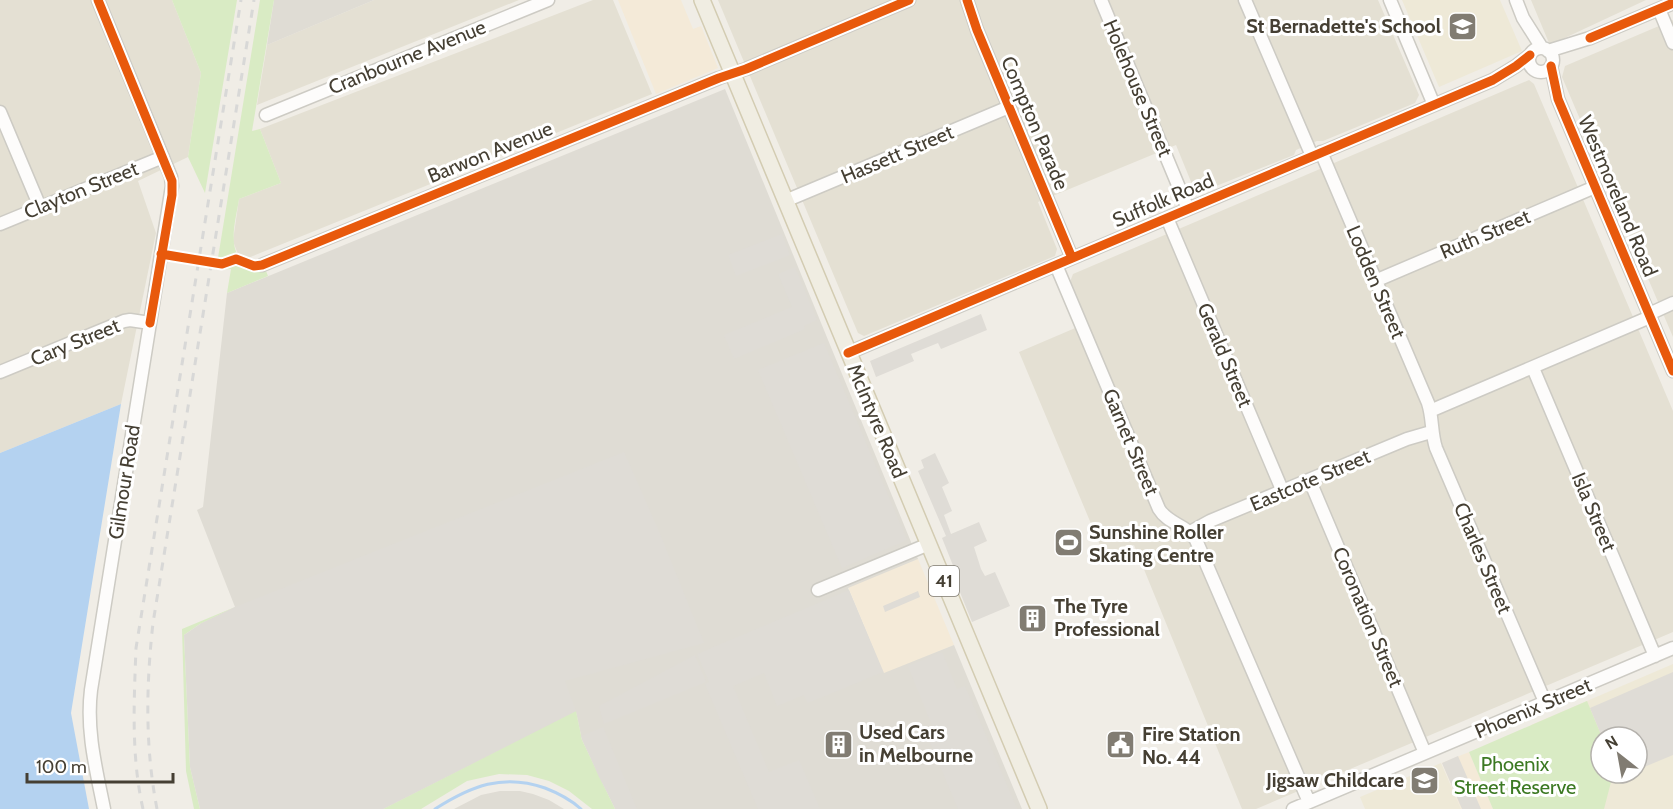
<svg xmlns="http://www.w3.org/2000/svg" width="1673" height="809" viewBox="0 0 1673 809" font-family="Cabin,sans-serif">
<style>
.residential{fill:#e4e0d3}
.commercial{fill:#f4ead8}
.industrial{fill:#dfdcd4}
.education{fill:#eee9d7;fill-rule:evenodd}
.green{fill:#d9ebc4}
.parking{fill:#dfdcd6}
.water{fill:#b4d2f0}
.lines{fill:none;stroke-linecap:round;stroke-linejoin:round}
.stream{stroke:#b4d2f0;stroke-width:3}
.minor-casing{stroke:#cdcbc4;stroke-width:15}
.major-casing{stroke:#d3ccb2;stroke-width:18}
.minor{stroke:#fdfcfb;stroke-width:12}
.major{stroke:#f0ede2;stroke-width:15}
.rail{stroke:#d8d8d7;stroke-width:3;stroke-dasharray:8 8;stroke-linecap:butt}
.cycleway-casing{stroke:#fff;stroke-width:13}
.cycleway{stroke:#e8590c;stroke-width:9}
.labels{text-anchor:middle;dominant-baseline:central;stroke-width:6;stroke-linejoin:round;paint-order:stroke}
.shield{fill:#fff;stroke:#7d7970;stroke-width:1.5}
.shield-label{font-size:18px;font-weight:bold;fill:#453f33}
.poi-label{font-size:20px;font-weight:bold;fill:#453f33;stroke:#fff;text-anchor:start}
.street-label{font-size:20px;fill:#453f33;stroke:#fff}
.park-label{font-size:20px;fill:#3c7923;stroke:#fff}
</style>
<rect width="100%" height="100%" fill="#f0ede6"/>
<path class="residential" d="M0,0H172L201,73L188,157L138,181L156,233L121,404L0,453Z
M374,0H519L257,105L267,45Z
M593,0H613L652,94L243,260L239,257L233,241L239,199L281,183L260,129Z
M718,0H1378L1419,95L1415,103L1323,141H1317L1296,150L1294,155L1196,194L1176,145L1038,202L1057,249L1055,256L864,336L858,333Z
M1531,0H1646L1554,43H1549Z
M1673,20V337L1562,77L1565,66Z
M1529,80L1534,84L1673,411V632L1256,809H1242L1134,545L1105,557L1019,352L1087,323L1070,282L1073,274Z"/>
<path class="commercial" d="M618,0H681L693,29L701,26L718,68L656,94Z
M918,559L954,645L884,674L848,587Z
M1469,752L1493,809H1461L1442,763Z"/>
<path class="industrial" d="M274,0H374L267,45Z
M725,89L918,559L848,588L884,673L954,645L1022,809H615L582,740L576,712L383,809H200V624L235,607L197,510L203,507L227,293Z
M500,791H520L533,794L549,800L564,809H454L481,795Z"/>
<path class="education" d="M1402,0H1500L1522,51L1439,87Z
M1673,664V809H1566L1531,725ZM1601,737H1637V773H1601Z
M1441,763L1461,809H1365L1360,797Z"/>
<path class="green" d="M172,0H237L205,193L188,157L201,73Z
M260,0H274L252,131L260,129L281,183L239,199C237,215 226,249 243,260L239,263L262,272L266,271L268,276L227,293L231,269L216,270Z
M235,607L200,624L184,635L190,767L200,809H194L186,771L182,629Z
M1587,701L1602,737L1601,744L1595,746L1601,759V773H1607L1611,782L1604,809H1493L1469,752Z
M576,711L582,740L615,809H592L569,791L549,781L527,775L499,774L467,781L421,809H383Z"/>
<path class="parking" d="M782,234L790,255L736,276L728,255Z
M795,267L817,320L804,326L805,329L734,359L724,335L792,307L778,274Z
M981,314L987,330L941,349L938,343L911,354L914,361L876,377L870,361Z
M824,343L907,540L842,568L758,370Z
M624,452L658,529L704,643L565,681L576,711L383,809H200L190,767L184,635L200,624L235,607Z
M935,453L949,483L942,487L952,511L944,515L951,534L979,522L987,541L974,547L981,569L985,576L995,572L1010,606L972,622L955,580L958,578L942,538L946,536L918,471L924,468L921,460Z
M849,590L883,672L808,703L804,695L777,706L764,673L733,686L769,772L799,760L820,809H758L705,684L709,682L697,654Z
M918,591L920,597L885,612L883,606Z
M942,652L957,689L965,686L1017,809H958L927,735L938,730L936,727L933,728L908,666Z
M695,655L706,682L604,724L599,706Z
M1673,672V755L1637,770V737H1602L1590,708Z
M603,727L604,729L637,809H616L599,777L581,736Z
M1458,756L1481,809H1462L1442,763Z"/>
<path class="water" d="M121,404L71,713L89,809H0V453Z"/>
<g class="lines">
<path class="stream" d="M435,809C471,786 503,773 545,788C558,793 570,799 581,809"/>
<defs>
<path id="minor" d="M98,0L171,177L172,186L91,690C86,730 96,769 104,809
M967,0L977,30L1072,258
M1101,0L1188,209
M1245,0L1312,156
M1390,0L1434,105
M1516,0L1523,18L1542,48
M1659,9L1673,43
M1529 60a12 12 0 1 1 24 0a12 12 0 1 1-24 0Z
M1548,51L1590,38L1673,3
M1551,66L1558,99L1673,371
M0,112L40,207
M266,115L548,0
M1321,152L1428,403C1433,418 1431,433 1436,448L1545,702
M785,201L1009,107
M1167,218L1283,492
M0,224L163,157
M262,265L719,78L746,69L909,0
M1056,265L1159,509C1168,524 1187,525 1196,540L1309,802
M1375,281L1595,187
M1649,314L1673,303
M848,353L1493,80L1516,66L1530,55
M1533,368L1655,656
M0,372L124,321L130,320L150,323
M1430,411L1650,317
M1310,481L1425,753
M1190,532L1210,521L1407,439L1431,432
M818,590L929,544
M1293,809L1673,648"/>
<path id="major" d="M702,0L1039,809"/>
</defs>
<use href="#minor" class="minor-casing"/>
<use href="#major" class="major-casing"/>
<use href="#minor" class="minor"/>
<use href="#major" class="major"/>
<path class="rail" d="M143,809C131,756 134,702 136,648L241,0
M157,809C145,747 146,686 153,623L254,0"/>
<defs>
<path id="cycleway" d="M98,0L172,181V195L150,323
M967,0L977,30L1072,258
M1590,38L1673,3
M1551,66L1558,99L1673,371
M161,254L222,264L236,259L254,266L262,265L719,78L746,69L909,0
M848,353L1493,80L1516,66L1530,55"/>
</defs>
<use href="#cycleway" class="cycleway-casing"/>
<use href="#cycleway" class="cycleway"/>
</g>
<defs>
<symbol id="school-square" viewBox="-11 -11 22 22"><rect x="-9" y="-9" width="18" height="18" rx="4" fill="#817c72" stroke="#fff"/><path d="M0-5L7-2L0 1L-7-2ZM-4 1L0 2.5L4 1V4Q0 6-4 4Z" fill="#fff"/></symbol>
<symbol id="stadium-square" viewBox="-11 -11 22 22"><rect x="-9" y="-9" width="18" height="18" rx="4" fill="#817c72" stroke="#fff"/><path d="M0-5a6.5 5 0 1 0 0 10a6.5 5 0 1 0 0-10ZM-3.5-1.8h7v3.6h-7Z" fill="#fff"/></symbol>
<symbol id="building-square" viewBox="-11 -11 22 22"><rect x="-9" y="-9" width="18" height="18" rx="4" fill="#817c72" stroke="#fff"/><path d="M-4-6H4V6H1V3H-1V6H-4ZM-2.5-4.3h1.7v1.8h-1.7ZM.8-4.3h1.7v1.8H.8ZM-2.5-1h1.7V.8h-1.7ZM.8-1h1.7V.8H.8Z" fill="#fff"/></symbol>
<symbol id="civic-square" viewBox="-11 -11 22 22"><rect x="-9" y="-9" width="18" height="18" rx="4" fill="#817c72" stroke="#fff"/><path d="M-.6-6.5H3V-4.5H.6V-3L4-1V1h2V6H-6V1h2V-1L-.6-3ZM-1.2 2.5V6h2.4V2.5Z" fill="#fff"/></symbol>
</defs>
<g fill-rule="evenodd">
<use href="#school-square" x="1446" y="10" width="33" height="33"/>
<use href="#stadium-square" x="1052" y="526" width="33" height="33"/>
<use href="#building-square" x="1016" y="602" width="33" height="33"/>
<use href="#building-square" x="822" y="728" width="33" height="33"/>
<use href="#civic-square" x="1104" y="728" width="33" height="33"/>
<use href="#school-square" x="1408" y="764" width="33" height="33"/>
</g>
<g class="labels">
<rect class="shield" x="929" y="566" width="30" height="30" rx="4.5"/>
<g class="shield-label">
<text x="944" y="581">41</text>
</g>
<g class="poi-label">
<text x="1441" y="26" text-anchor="end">St Bernadette's School</text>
<text x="1089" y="532">Sunshine Roller<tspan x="1089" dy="23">Skating Centre</tspan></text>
<text x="1054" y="606">The Tyre<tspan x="1054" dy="23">Professional</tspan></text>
<text x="859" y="732">Used Cars<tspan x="859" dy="23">in Melbourne</tspan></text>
<text x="1142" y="734">Fire Station<tspan x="1142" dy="23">No. 44</tspan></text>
<text x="1404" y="780" text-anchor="end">Jigsaw Childcare</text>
</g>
<g class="street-label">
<text transform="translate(407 57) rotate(-22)">Cranbourne Avenue</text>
<text transform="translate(1138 88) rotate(67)">Holehouse Street</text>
<text transform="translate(1035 123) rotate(67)">Compton Parade</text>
<text transform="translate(490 152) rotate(-22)">Barwon Avenue</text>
<text transform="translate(897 154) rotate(-23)">Hassett Street</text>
<text transform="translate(81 190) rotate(-22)">Clayton Street</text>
<text transform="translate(1618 196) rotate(67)">Westmoreland Road</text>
<text transform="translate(1163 200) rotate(-23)">Suffolk Road</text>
<text transform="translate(1485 234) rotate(-23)">Ruth Street</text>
<text transform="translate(1376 282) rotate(67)">Lodden Street</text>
<text transform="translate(75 342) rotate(-22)">Cary Street</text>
<text transform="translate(1225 355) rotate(67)">Gerald Street</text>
<text transform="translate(877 421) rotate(67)">McIntyre Road</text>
<text transform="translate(1131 442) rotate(67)">Garnet Street</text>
<text transform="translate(1310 480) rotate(-23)">Eastcote Street</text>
<text transform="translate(124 482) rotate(-81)">Gilmour Road</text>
<text transform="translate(1594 512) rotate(67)">Isla Street</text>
<text transform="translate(1483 558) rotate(67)">Charles Street</text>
<text transform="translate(1368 617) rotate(67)">Coronation Street</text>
<text transform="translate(1533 708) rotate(-23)">Phoenix Street</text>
</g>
<g class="park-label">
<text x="1515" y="764">Phoenix<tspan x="1515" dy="23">Street Reserve</tspan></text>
</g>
</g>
<g transform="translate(1619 755) rotate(329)"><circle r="28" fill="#ffffff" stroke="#b5b2ad" stroke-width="1.5"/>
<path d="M0-4.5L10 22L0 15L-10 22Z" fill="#817c72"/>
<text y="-9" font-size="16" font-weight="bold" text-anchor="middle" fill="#453f33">N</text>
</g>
<path d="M27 773v9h146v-9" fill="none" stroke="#453f33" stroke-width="3"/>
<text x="36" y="773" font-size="18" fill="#453f33" stroke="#ffffff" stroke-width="4.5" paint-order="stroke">100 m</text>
</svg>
